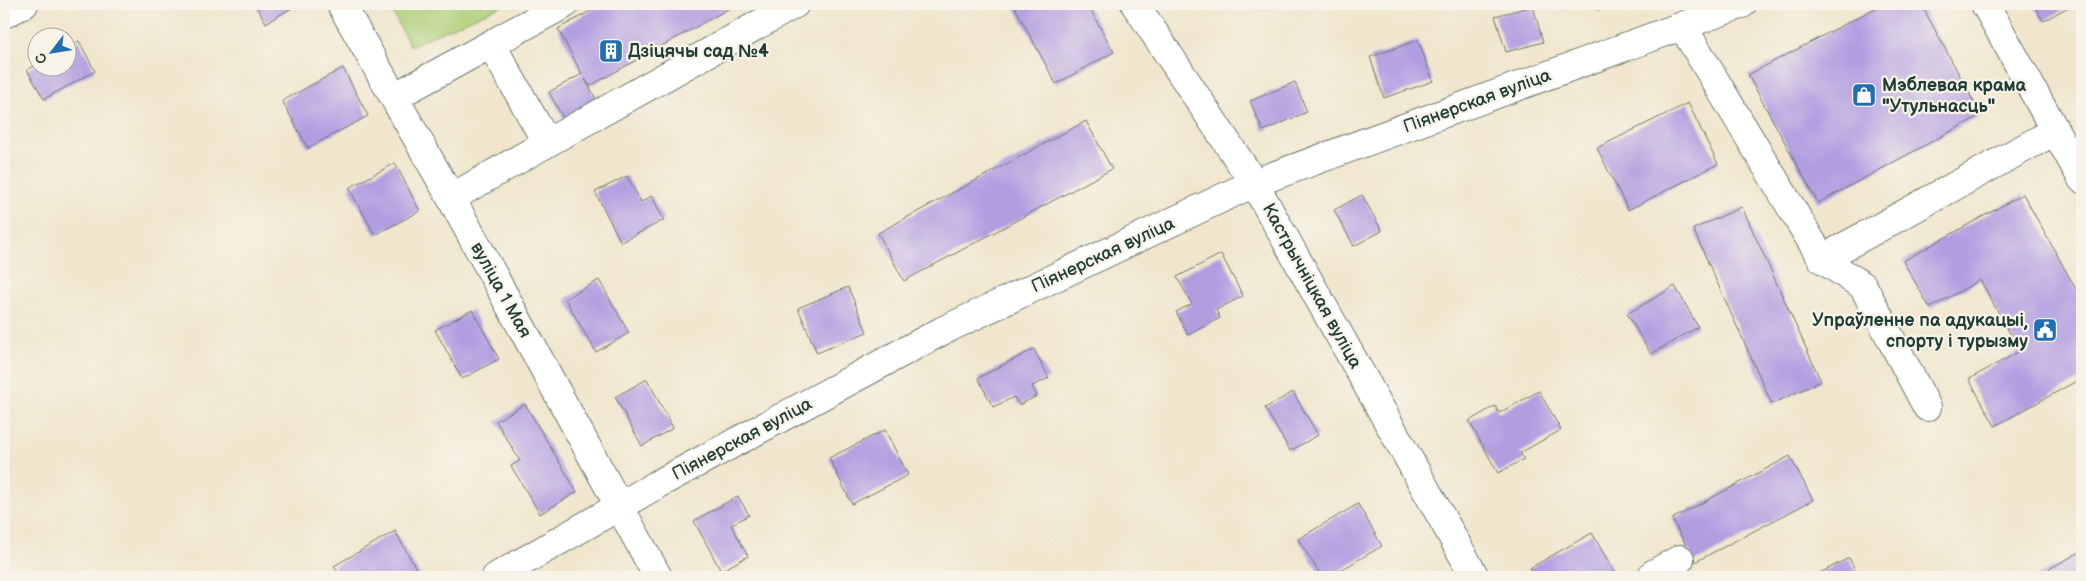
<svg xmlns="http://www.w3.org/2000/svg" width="2086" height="581" viewBox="0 0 2086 581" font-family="'Balsamiq Sans',sans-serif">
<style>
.green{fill:#adcf77;stroke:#668656}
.building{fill:#b19ee1}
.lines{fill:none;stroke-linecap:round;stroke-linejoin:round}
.minor-casing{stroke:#68786a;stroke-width:30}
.minor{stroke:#fff;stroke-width:28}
.labels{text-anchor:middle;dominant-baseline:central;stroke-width:4.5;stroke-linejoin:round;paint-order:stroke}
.poi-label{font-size:18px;font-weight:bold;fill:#1f3d34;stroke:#f7f3e8;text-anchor:start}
.street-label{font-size:18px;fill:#1f3d34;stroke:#f7f3e8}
</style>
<rect width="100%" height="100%" fill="#f7f3e8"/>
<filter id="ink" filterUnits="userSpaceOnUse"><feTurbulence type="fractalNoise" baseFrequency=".02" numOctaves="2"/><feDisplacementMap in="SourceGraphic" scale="10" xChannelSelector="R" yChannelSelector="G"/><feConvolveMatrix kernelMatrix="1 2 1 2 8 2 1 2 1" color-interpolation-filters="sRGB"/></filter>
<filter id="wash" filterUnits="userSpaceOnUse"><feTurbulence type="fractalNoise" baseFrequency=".0096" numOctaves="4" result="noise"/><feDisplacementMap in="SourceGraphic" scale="20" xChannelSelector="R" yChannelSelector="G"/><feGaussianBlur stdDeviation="1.12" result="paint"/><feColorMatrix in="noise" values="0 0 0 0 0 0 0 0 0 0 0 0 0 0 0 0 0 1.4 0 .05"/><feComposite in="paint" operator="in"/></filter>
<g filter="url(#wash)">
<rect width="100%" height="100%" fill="#f1e6cd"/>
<path class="green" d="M388,4H505L410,46Z"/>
<g id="blocks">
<path class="building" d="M255,4H294L295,6L266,23Z
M603,4H737L590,86L585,79L600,106L567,125L549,92L582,74L558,29Z
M1013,4H1087L1114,52L1056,84Z
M1595,4H1617L1597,10Z
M1883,4H1921L1981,115L1818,203L1748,75Z
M2033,4H2074L2043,21Z
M1533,6L1543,42L1506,52L1495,16Z
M1418,40L1433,81L1384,98L1370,57Z
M79,41L95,71L44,99L27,70L38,64V68H68V48Z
M343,68L368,116L308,148L282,101Z
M1295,82L1307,112L1263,131L1250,101Z
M1688,103L1718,164L1628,210L1597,148Z
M1086,121L1112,169L904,281L878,233Z
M395,163L420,211L375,235L349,188Z
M627,176L641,202L652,196L664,220L621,242L595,192Z
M2023,194L2082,300V378L1995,426L1969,379L2020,351L1980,280L1930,308L1903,261Z
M1362,195L1382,231L1354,246L1334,210Z
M1742,207L1821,381L1772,404L1693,229Z
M1221,254L1243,296L1216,310L1220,318L1188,335L1176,312L1192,304L1177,277Z
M599,280L629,333L596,352L565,299Z
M1675,286L1698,327L1651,354L1627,314Z
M848,287L867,332L817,353L798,308Z
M472,310L499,359L462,379L435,330Z
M1034,349L1049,378L1032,386L1037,396L1019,405L1014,397L993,407L978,378Z
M647,379L673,428L642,446L615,397Z
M1539,391L1561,430L1520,453L1524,459L1498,473L1469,421L1495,406L1499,413Z
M1293,392L1318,435L1290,451L1265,408Z
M525,404L577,492L540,514L511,466L520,461L496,421Z
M885,430L908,475L852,504L829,458Z
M1790,456L1813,500L1695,562L1672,519Z
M738,496L749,515L731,525L748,556L721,571L694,521Z
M1358,504L1382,546L1329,577H1322L1298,539Z
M395,531L421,577H341L334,566Z
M1592,533L1617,577H1536L1530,568Z
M2082,551V577H2034Z
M1849,558L1859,577H1812Z"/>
</g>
</g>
<g filter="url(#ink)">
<use href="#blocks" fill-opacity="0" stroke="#68786a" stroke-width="1"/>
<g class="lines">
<defs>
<path id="minor" d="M341,4L451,198L658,577
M1135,4L1254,183L1475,577
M1985,4L2082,179
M4,14L24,4
M1683,27L1822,259L1863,286L1927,407
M491,44L565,4
M394,97L491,44L547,143L451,198
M547,143L795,4
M1822,259L2055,131
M496,577L658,484L942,331L1254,183L1742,4
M1653,577V574L1680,559"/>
</defs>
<use href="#minor" class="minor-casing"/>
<use href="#minor" class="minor"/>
</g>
</g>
<defs>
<symbol id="building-square" viewBox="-11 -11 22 22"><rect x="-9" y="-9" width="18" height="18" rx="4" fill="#1f6fb2" stroke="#f7f3e8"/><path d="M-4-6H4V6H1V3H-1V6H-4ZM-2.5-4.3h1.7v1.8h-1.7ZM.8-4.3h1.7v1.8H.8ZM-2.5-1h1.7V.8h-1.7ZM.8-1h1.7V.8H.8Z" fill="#fff"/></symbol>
<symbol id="shop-square" viewBox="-11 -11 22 22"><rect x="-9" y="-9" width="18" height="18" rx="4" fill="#1f6fb2" stroke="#f7f3e8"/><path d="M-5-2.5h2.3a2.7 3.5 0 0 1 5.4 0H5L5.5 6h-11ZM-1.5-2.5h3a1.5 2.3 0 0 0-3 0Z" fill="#fff"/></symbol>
<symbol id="civic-square" viewBox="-11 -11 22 22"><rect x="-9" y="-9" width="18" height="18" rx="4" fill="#1f6fb2" stroke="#f7f3e8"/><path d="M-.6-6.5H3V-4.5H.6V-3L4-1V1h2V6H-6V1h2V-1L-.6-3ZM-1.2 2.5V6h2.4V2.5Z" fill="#fff"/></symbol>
</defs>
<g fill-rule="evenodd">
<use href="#building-square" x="597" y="37" width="28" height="28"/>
<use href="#shop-square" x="1850" y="81" width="28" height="28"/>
<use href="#civic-square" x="2031" y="316" width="28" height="28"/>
</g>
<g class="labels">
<g class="poi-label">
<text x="628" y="51">Дзіцячы сад №4</text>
<text x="1882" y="85">Мэблевая крама<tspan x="1882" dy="21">"Утульнасць"</tspan></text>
<text x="2028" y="320" text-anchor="end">Упраўленне па адукацыі,<tspan x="2028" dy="21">спорту і турызму</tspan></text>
</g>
<g class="street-label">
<text transform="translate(1477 101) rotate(-20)">Піянерская вуліца</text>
<text transform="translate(1103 255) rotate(-25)">Піянерская вуліца</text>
<text transform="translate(1312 286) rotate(61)">Кастрычніцкая вуліца</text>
<text transform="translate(501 290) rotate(61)">вуліца 1 Мая</text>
<text transform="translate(742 439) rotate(-28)">Піянерская вуліца</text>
</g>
</g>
<rect width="2086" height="581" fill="none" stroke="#f7f3e8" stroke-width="20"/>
<g transform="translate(52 52) rotate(239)"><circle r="24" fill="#f7f3e8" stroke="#a1aaa0"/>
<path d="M0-4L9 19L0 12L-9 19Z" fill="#1f6fb2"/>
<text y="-8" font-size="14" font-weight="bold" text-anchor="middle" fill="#1f3d34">С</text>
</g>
</svg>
